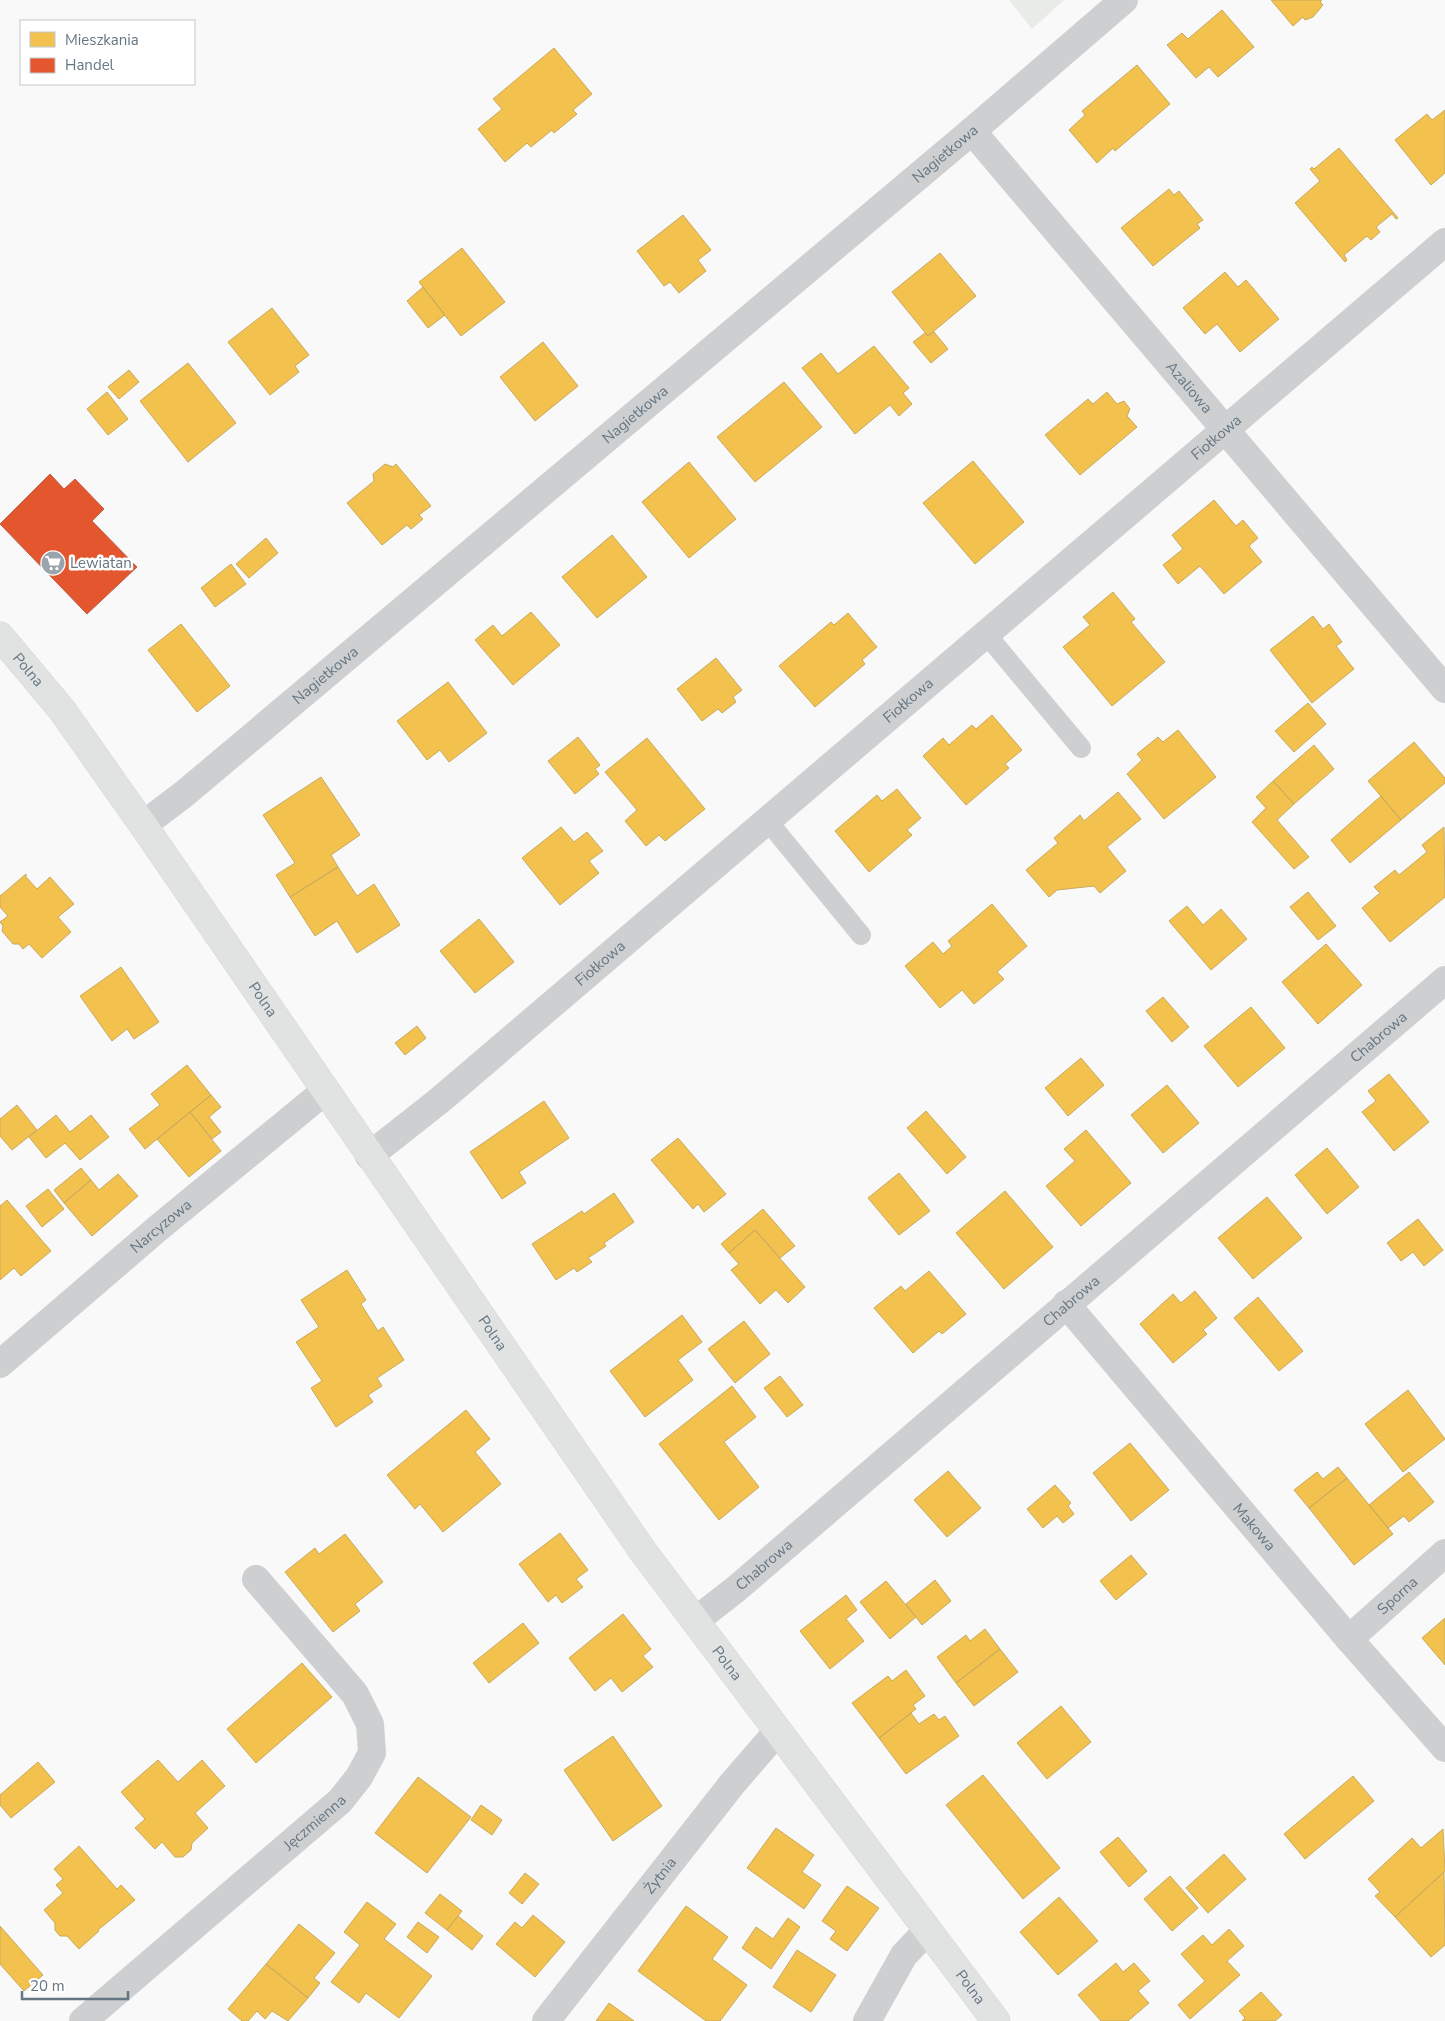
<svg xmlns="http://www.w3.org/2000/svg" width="1445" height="2021" viewBox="0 0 1445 2021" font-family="'Nunito Sans',sans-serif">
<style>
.green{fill:#e8ebe6}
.homes{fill:#f2c14e;stroke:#c8aa5e}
.shops{fill:#e4572e;stroke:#be6048}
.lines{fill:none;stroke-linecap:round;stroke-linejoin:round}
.secondary-casing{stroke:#d5d6d7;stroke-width:29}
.lane{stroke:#cecfd0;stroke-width:20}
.street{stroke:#cecfd0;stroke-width:28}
.secondary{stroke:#e1e2e2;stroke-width:28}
.labels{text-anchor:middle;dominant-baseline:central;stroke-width:5;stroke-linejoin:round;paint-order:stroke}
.street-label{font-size:15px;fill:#657683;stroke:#fff}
.poi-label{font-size:15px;fill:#657683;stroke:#fff;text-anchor:start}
</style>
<rect width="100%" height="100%" fill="#f9f9f9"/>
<path class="green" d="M1009,0H1064L1032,29Z"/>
<path class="homes" d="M1271,0H1322L1320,2L1323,5L1313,17L1305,20L1303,17L1293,26Z
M1222,10L1254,47L1218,77L1209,67L1196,78L1167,45L1182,33L1188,39Z
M554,48L592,94L573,110L577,114L554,133L552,130L531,147L527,143L505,162L478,129L502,109L493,99Z
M1137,65L1170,104L1115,151L1113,148L1097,163L1069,130L1085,115L1082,111Z
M1445,110V173L1431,185L1395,140L1427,114L1432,120Z
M1339,148L1398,218L1396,219L1392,214L1376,227L1380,232L1371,240L1367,236L1344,255L1347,260L1345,262L1295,203L1320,181L1310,169L1312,167L1314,169Z
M1169,189L1174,195L1179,191L1203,220L1197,224L1200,228L1153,266L1121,228Z
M683,215L711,250L698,260L706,271L679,293L670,282L664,286L637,251Z
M462,248L505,302L461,336L419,282Z
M940,253L976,296L928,336L892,292Z
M1225,272L1238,287L1246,280L1279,319L1240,352L1217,324L1205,334L1183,308Z
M423,287L445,315L428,328L407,301Z
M272,308L309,355L295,366L299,372L270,395L228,342Z
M934,332L948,349L931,363L913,342L925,333L928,336Z
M543,342L578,386L535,421L500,377Z
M874,346L909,388L903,393L912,404L899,416L890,405L855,434L802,368L821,353L838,374Z
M188,363L236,423L188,462L140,401Z
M129,370L139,382L119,399L108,387Z
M784,382L822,427L755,482L717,437Z
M107,392L128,419L108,435L87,409Z
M1107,392L1117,404L1124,401L1130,409L1127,416L1137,427L1080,475L1045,435L1088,399L1093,404Z
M973,461L1024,522L975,564L923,503Z
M689,462L736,519L689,558L642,502Z
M385,464L393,467L396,464L431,506L419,515L423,519L411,529L407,525L382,545L347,503L374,481L373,474Z
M1214,500L1236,526L1243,520L1258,538L1249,546L1262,562L1224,594L1200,566L1178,584L1163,565L1183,549L1172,535Z
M612,535L647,577L597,618L562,577Z
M266,538L278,553L249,578L236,564Z
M231,564L246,584L215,607L201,588Z
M1113,592L1135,619L1131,622L1165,662L1112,706L1063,647L1090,625L1083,617Z
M531,612L560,645L513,685L475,640L493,625L502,636Z
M848,613L877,647L862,660L865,664L815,707L779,666L831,622L834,625Z
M1313,616L1323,629L1329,624L1342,642L1336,646L1354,669L1312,703L1270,650Z
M181,624L230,686L197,712L148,650Z
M716,658L742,690L733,697L736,702L722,713L718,709L702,721L677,689Z
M448,682L487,733L449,762L440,750L427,760L397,721Z
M1308,703L1326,724L1294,752L1275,731Z
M992,715L1022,750L1005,764L1009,768L966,805L923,756L943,738L949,745L972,725L976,729Z
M1178,730L1216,777L1164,819L1127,774L1142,760L1137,754L1158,737L1163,742Z
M578,737L600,765L595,769L599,774L575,794L548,761Z
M647,738L705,809L665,841L659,835L646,846L625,821L637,810L605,772Z
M1414,742L1445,778V783L1401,820L1368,781Z
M1314,745L1334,769L1294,804L1273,781Z
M321,777L360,835L331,855L338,867L290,897L276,875L295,863L263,815Z
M1273,781L1294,804L1277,820L1309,857L1294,869L1252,822L1266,808L1256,797Z
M897,789L921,818L907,830L912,835L869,872L835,831L877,795L882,801Z
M1118,792L1141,819L1107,847L1126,871L1100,893L1094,886L1057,890L1049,897L1026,870L1058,843L1054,838L1080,815L1084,821Z
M1381,796L1401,820L1350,863L1331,840Z
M561,827L574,842L587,832L603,851L589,861L599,873L560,905L522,858Z
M1444,827L1445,897L1390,942L1362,908L1380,893L1374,887L1395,870L1399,875L1427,852L1422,845Z
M338,867L357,896L374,884L400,925L357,953L337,921L315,936L290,897Z
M26,874V877L37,889L50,877L74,904L58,917L71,932L42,958L29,944L23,949L19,944H13L2,931L3,926L0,922L8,916L0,907V896Z
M1308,892L1336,926L1318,940L1290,907Z
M992,904L1027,946L997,972L1004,979L974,1004L962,990L940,1008L905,966L933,942L943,954L952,946L948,941Z
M1187,906L1203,925L1221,909L1247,939L1211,970L1169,921Z
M479,919L514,962L475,993L440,951Z
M1326,944L1362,985L1318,1024L1282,982Z
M121,967L159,1022L134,1039L127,1029L112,1041L80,996Z
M1163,997L1189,1027L1172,1042L1146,1011Z
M1251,1007L1285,1048L1238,1087L1204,1046Z
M417,1026L426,1038L405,1055L395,1043Z
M1081,1058L1104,1085L1068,1116L1045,1088Z
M187,1065L211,1095L145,1149L129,1129L160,1105L151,1094Z
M1389,1074L1429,1122L1394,1151L1362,1112L1376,1101L1368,1091Z
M1167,1085L1199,1123L1163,1153L1131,1115Z
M211,1095L221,1107L209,1117L221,1132L212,1139L190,1112Z
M544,1101L569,1138L519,1172L526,1183L502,1199L470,1152Z
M17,1105L37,1130L12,1150L0,1136V1119Z
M926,1111L966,1157L947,1174L907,1128Z
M190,1112L221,1151L189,1177L157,1139Z
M56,1115L70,1132L91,1115L109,1137L80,1160L65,1143L46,1158L29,1137Z
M1086,1130L1131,1183L1081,1226L1046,1186L1075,1161L1064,1149Z
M678,1138L726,1194L704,1212L698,1204L693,1209L651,1160Z
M1327,1148L1359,1187L1327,1214L1295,1175Z
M81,1168L91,1180L64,1203L54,1190Z
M899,1173L930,1211L899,1235L868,1198Z
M118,1174L138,1196L92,1236L64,1203L91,1180L99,1190Z
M48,1189L64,1209L42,1227L26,1206Z
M1005,1191L1053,1247L1004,1289L956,1233Z
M614,1193L634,1222L604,1243L606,1246L588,1258L592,1262L577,1272L574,1268L556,1280L532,1244L582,1211L584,1214Z
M1267,1197L1302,1238L1253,1279L1218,1238Z
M7,1200L51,1251L21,1276L14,1268L0,1280V1206Z
M763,1209L795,1246L780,1258L755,1230L729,1253L721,1244Z
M1418,1219L1443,1250L1424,1266L1413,1252L1401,1261L1387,1243Z
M755,1230L805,1287L788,1303L776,1290L760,1304L731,1270L739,1264L729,1253Z
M347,1270L366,1300L361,1304L378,1331L383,1327L404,1360L377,1378L382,1386L368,1395L373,1402L336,1427L311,1388L322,1381L296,1342L319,1327L301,1300Z
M929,1271L966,1314L942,1334L939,1331L913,1353L874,1308L901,1286L905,1291Z
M1195,1291L1217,1318L1203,1330L1207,1334L1173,1363L1140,1324L1173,1294L1181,1303Z
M1258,1297L1303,1351L1279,1371L1234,1318Z
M682,1315L702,1342L678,1360L693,1380L645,1417L610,1371Z
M744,1321L770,1354L735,1383L708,1349Z
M780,1376L803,1405L787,1417L764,1388Z
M732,1386L756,1417L724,1442L759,1487L719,1520L659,1444Z
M1408,1390L1445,1439L1403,1472L1365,1424Z
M466,1410L490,1439L475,1452L501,1484L443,1532L420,1504L415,1509L387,1475Z
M1130,1443L1169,1490L1131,1521L1093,1473Z
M1338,1467L1347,1478L1309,1508L1294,1490L1317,1472L1323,1479Z
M948,1471L981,1508L947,1537L914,1500Z
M1409,1472L1434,1502L1409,1522L1404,1516L1388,1528L1369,1505Z
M1347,1478L1393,1534L1354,1565L1309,1508Z
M1055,1485L1071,1503L1068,1506L1074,1514L1063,1523L1057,1516L1043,1528L1027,1509Z
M560,1533L588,1570L576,1579L583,1587L562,1603L556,1595L548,1602L519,1564Z
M345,1534L383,1582L355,1604L360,1611L333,1632L285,1572L315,1548L319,1554Z
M1131,1555L1147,1574L1116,1600L1100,1581Z
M935,1580L951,1601L922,1625L906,1604Z
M886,1581L916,1617L890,1639L860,1602Z
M846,1595L857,1610L846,1619L864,1641L830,1669L800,1631Z
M623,1614L651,1649L643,1656L653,1667L622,1692L611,1678L595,1691L569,1658Z
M1445,1618V1665L1422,1638Z
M523,1623L539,1643L489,1683L473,1663Z
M985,1629L1000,1649L956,1683L937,1657L966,1635L970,1641Z
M1000,1649L1018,1672L974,1706L956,1683Z
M302,1663L332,1697L256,1763L227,1729Z
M906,1670L925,1696L913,1705L916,1709L879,1738L852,1703L888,1676L892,1681Z
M1061,1706L1091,1742L1047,1779L1017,1743Z
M911,1713L919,1724L934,1714L939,1720L945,1716L959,1736L906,1774L879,1738Z
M613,1736L662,1806L613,1841L564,1770Z
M158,1760L178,1782L202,1760L225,1786L195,1813L208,1828L192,1843L191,1850L183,1857H175L162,1842L155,1849L135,1828L145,1819L121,1792Z
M38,1762L55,1782L11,1818L0,1805V1795Z
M983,1775L1060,1868L1023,1899L946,1805Z
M1353,1776L1374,1801L1305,1859L1284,1834Z
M418,1777L471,1817L427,1873L375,1833Z
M481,1805L502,1820L492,1835L471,1820Z
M776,1828L814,1855L802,1872L821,1885L804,1909L747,1868Z
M1443,1829L1445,1871L1395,1917L1375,1896L1380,1892L1368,1879L1412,1838L1421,1848Z
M1118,1837L1147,1871L1129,1887L1100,1852Z
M79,1846L117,1889L121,1885L135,1900L98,1930L99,1931L79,1949L67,1936H60L55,1930V1923L44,1910L63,1893L56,1885L63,1879L54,1869Z
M1224,1854L1246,1879L1208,1913L1186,1888Z
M1444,1872L1445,1945L1431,1957L1395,1917Z
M525,1873L539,1884L522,1904L509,1893Z
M1170,1876L1198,1908L1172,1931L1144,1899Z
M847,1886L879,1908L847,1951L830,1939L836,1931L822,1921Z
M440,1894L462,1911L447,1930L425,1913Z
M1059,1897L1098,1941L1058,1975L1020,1932Z
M367,1902L396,1924L384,1939L432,1976L399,2018L366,1993L359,2003L331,1982L360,1945L344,1932Z
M686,1906L728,1937L712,1959L747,1985L720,2021H706L638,1971Z
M533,1915L565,1942L535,1977L496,1944L515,1922L522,1928Z
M458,1916L483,1936L472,1950L447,1930Z
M788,1918L800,1927L771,1969L742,1948L756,1927L773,1939Z
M418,1922L439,1937L427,1953L407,1937Z
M299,1924L335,1953L314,1978L320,1983L308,1998L266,1964Z
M0,1926L43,1975L24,1991L0,1964Z
M1229,1929L1244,1946L1227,1961L1240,1975L1190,2019L1178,2005L1205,1981L1181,1954L1203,1935L1212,1945Z
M797,1950L836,1975L811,2012L773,1987Z
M1116,1963L1123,1972L1134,1963L1150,1981L1138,1991L1149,2003L1128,2021H1101L1078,1995Z
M266,1964L308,1998L288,2021L272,2011L265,2019L257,2011L248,2021H242L228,2009Z
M1261,1992L1282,2015L1275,2021H1242L1245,2018L1239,2011Z
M609,2003L634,2021H596Z"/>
<path class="shops" d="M50,474L64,489L75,479L104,509L92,521L137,567L87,614L0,524Z"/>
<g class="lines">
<defs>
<g id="secondary">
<path id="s10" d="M0,636L62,710L143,825L642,1550L996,2021"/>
</g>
</defs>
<use href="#secondary" class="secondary-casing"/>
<path class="lane" d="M986,634L1081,748
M767,820L861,935"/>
<g class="street">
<path id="s1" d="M972,131L1445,689"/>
<path id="s2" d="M143,825L184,794L972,131L1124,0"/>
<path id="s3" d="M369,1156L440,1100L1445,242"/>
<path id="s4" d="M1066,1304L1349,1639L1445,1748"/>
<path id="s5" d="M0,1364L157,1229L325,1091"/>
<path id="s6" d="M695,1621L736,1589L1445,980"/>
<path id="s7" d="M1349,1639L1445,1553"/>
<path id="s8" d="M83,2021L340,1801L359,1777L372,1753L370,1724L355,1694L256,1579"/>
<path id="s9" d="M546,2021L732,1784L777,1732"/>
<path d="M867,2021L904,1955L928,1930"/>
</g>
<use href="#secondary" class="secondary"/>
</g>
<defs>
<symbol id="supermarket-disc" viewBox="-11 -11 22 22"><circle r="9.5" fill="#99a4ac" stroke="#fff"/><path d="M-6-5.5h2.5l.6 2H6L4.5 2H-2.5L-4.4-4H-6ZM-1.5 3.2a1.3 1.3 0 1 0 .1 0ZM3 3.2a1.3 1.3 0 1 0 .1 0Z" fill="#fff"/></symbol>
</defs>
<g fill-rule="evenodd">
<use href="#supermarket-disc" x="39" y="549" width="28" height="28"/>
</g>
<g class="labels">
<g class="street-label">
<text stroke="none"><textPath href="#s2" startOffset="1046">Nagietkowa</textPath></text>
<text stroke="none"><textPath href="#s1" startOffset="336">Azaliowa</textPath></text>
<text stroke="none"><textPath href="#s2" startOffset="641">Nagietkowa</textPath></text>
<text stroke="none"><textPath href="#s3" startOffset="1111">Fiołkowa</textPath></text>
<text stroke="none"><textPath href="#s10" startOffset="44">Polna</textPath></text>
<text stroke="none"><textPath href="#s2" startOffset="236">Nagietkowa</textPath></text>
<text stroke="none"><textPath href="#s3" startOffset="706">Fiołkowa</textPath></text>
<text stroke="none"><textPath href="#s3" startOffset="301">Fiołkowa</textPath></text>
<text stroke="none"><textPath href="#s10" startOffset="449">Polna</textPath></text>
<text stroke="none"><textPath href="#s6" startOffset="899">Chabrowa</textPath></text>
<text stroke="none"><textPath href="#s5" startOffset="212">Narcyzowa</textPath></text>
<text stroke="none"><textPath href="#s6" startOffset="494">Chabrowa</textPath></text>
<text stroke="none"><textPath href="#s10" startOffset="854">Polna</textPath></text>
<text stroke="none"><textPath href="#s4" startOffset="292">Makowa</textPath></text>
<text stroke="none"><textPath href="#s6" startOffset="89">Chabrowa</textPath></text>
<text stroke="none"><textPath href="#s7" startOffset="65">Sporna</textPath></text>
<text stroke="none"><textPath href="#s10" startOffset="1259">Polna</textPath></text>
<text stroke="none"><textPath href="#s8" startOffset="305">Jęczmienna</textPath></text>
<text stroke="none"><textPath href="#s9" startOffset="185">Żytnia</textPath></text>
<text stroke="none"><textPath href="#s10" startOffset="1664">Polna</textPath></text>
</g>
<g class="poi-label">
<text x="70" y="563">Lewiatan</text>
</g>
</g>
<rect x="20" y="20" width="175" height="65" fill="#ffffff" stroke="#c1c8cd"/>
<rect x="30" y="32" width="25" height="15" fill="#f2c14e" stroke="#c1c8cd"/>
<text x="65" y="45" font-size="15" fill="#657683">Mieszkania</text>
<rect x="30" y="58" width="25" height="15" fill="#e4572e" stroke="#c1c8cd"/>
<text x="65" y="70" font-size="15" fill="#657683">Handel</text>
<path d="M22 1991v8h106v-8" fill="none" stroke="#657683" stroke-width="2.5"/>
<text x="30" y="1991" font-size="15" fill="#657683" stroke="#ffffff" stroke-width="4" paint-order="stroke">20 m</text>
</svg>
